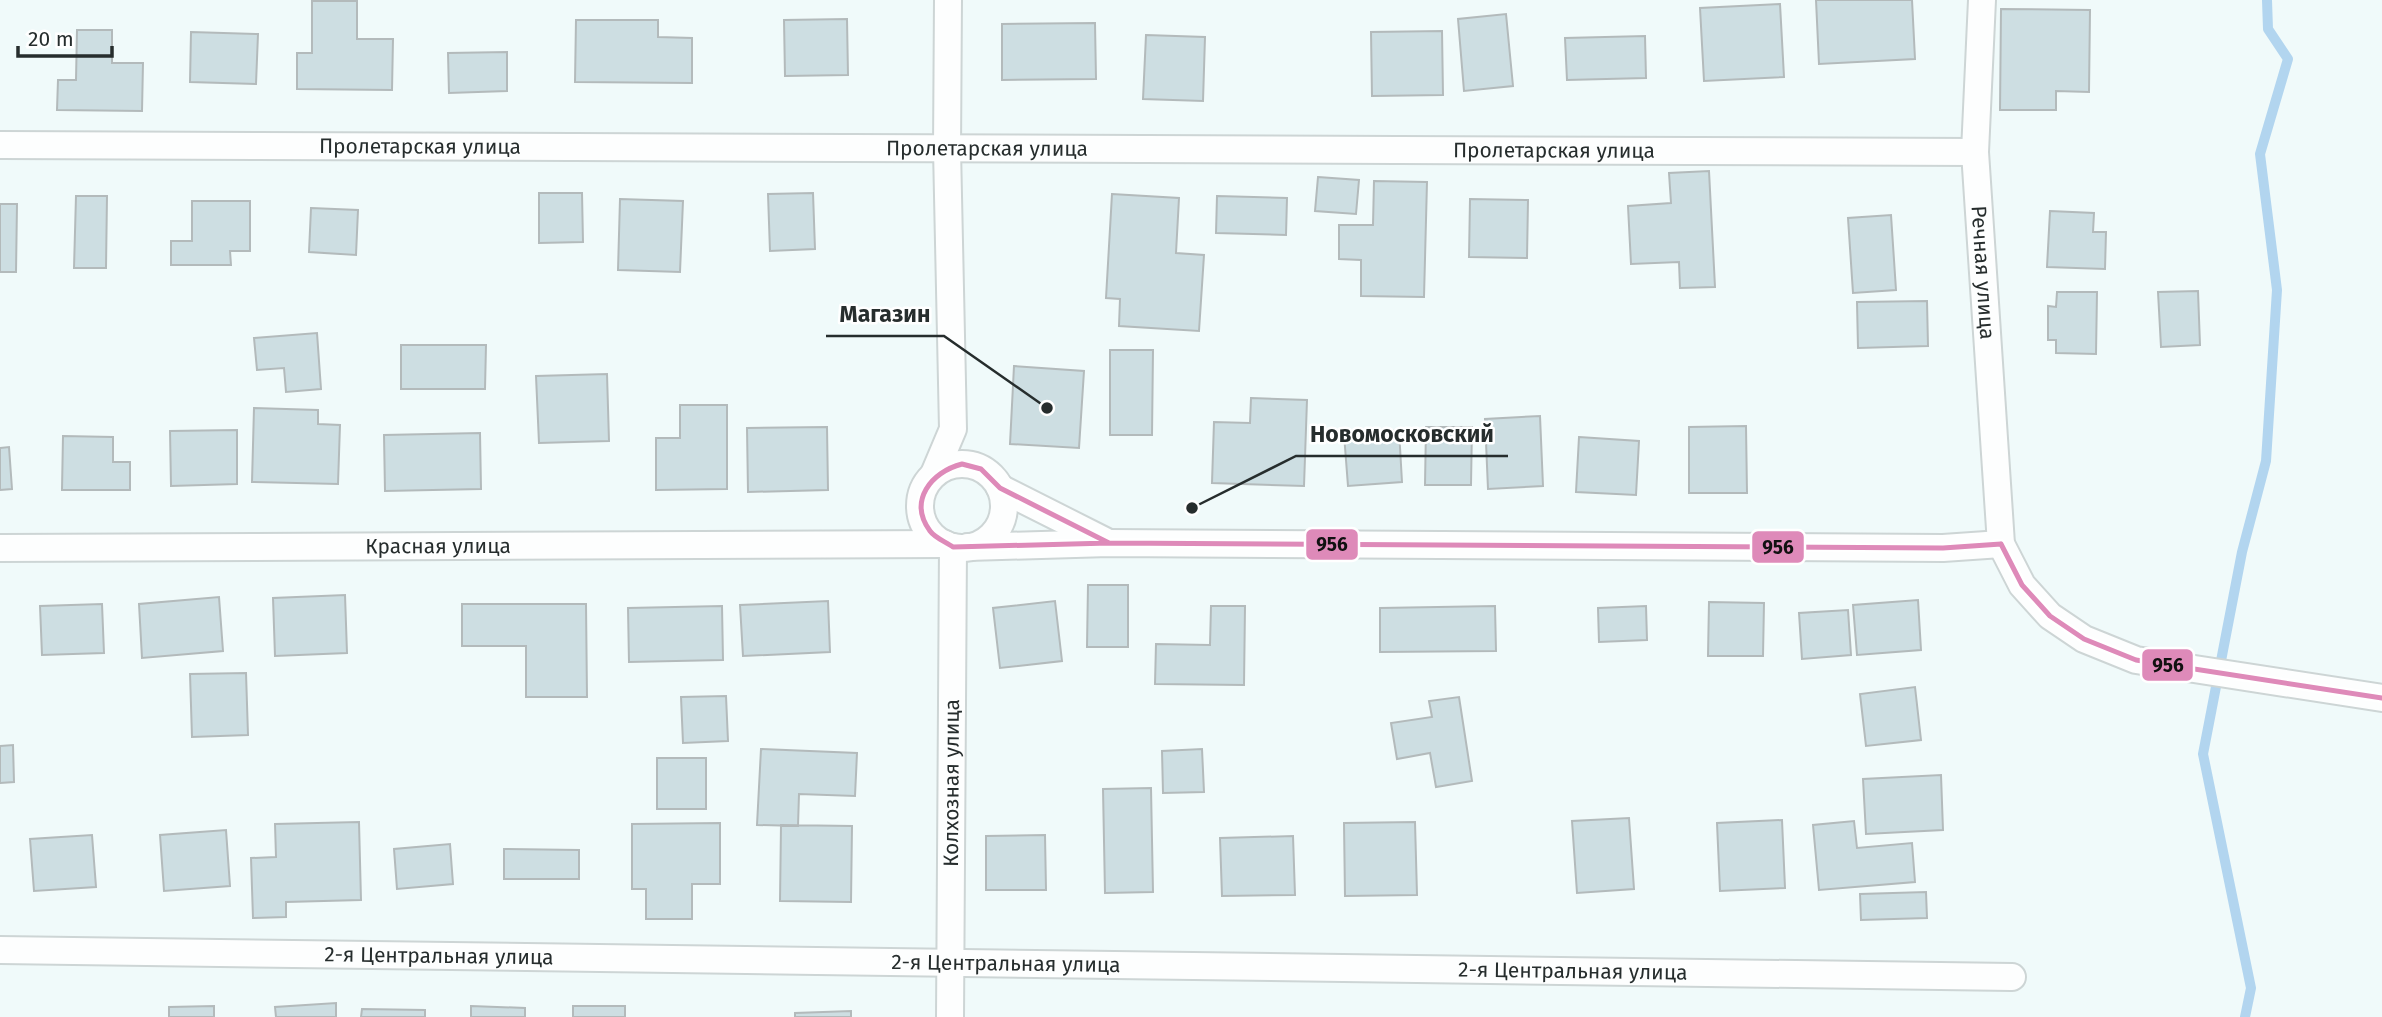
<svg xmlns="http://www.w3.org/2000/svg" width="2382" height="1017" viewBox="0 0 2382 1017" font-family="'Fira Sans',sans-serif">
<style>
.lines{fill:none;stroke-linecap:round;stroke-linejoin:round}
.stream{stroke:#b2d5ef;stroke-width:10}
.building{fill:#cddee2;stroke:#b3babb;stroke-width:2}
.street-casing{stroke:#cdd5d5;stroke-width:30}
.street{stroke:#fdfefe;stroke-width:26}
.bus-1-casing{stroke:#fff;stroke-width:10}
.bus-1{stroke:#de8ab9;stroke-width:5}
.labels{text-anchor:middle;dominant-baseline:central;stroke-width:5;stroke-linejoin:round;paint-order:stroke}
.street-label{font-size:21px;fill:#262d2d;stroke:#fff}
.leader{fill:none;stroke:#262d2d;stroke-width:2.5}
.callout-dot{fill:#262d2d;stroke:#fff;stroke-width:2.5}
.callout-label{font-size:23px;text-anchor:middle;font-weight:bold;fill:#262d2d;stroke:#fff;stroke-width:5;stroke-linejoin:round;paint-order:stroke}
.line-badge{stroke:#fff;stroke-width:2.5}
.pale-badge-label{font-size:19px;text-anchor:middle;font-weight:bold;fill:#111}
</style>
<rect width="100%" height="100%" fill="#f0fafa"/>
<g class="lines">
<path class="stream" d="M2245,1017L2251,988L2203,754L2242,552L2266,461L2277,290L2260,154L2288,59L2268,29L2267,0"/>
</g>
<path class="building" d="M1816,0H1912L1915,59L1819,64Z
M312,1H357V39H393L392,90L297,89V53H312Z
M1780,4L1784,77L1704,81L1700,8Z
M2001,9L2090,10L2089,92L2056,91V110H2000Z
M1506,14L1513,86L1464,91L1458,19Z
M847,19L848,75L785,76L784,20Z
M576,20H658V37L692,38V83L575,82Z
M1095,23L1096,79L1002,80V24Z
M77,30H112V63H143L142,111L57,110L58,80H76Z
M1442,31L1443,95L1372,96L1371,32Z
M191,32L258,34L256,84L190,82Z
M1146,35L1205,37L1203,101L1143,99Z
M1645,36L1646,78L1567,80L1565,38Z
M507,52V91L449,93L448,53Z
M1709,171L1715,287L1680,288L1679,262L1631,264L1628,206L1671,203L1669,173Z
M1318,177L1359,180L1356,214L1315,211Z
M1374,181L1427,182L1424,297L1361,296V260L1339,259V225H1373Z
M539,193H582L583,242L539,243Z
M813,193L815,249L770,251L768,194Z
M1112,194L1179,198L1176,253L1204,255L1199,331L1119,326L1120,299L1106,298Z
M76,196H107L106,268H74Z
M1217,196L1287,198L1286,235L1216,233Z
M620,199L683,201L680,272L618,270Z
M1470,199L1528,200L1527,258L1469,257Z
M192,201H250V251H230L231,265H171V241H192Z
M0,204H17L16,272H0Z
M311,208L358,210L356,255L309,252Z
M2050,211L2094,213L2093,232H2106L2105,269L2047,267Z
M1891,215L1896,290L1853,293L1848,218Z
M2198,291L2200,345L2161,347L2158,292Z
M2057,292H2097L2096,354L2056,353V340H2048V306L2056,307Z
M1927,301L1928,346L1858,348L1857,302Z
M317,333L321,389L286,392L284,368L257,370L254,338Z
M401,345H486L485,389H401Z
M1110,350H1153L1152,435H1110Z
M1014,366L1084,371L1079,448L1010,444Z
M607,374L609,441L539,443L536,376Z
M1251,398L1307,400L1304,486L1212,483L1214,422L1250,423Z
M680,405H727V489L656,490V438H680Z
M254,408L318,410V424L340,425L338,484L252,482Z
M1540,416L1543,486L1488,489L1485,419Z
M1746,426L1747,493H1689V427Z
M827,427L828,490L748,492L747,428Z
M1426,427H1472L1471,485H1425Z
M237,430V484L171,486L170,431Z
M1399,430L1402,482L1348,486L1344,434Z
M480,433L481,489L385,491L384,435Z
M63,436L113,437V462H130V490H62Z
M1579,437L1639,441L1636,495L1576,492Z
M9,447L12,489L0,490V448Z
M1088,585H1128V647H1087Z
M345,595L347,653L275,656L273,598Z
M219,597L223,651L142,658L139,604Z
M1918,600L1921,650L1857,655L1853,605Z
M828,601L830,652L743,656L740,605Z
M1055,601L1062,661L1000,668L993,608Z
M1709,602L1764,603L1763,656H1708Z
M102,604L104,653L42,655L40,606Z
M462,604H586L587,697H526V646H462Z
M722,606L723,660L629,662L628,608Z
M1211,606H1245L1244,685L1155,684L1156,644L1210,645Z
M1495,606L1496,651L1380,652V608Z
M1646,606L1647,640L1599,642L1598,608Z
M1848,610L1851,655L1802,659L1799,613Z
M246,673L248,735L192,737L190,674Z
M1915,687L1921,740L1866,746L1860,694Z
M726,696L728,741L683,743L681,697Z
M1459,697L1472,781L1436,787L1430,753L1397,759L1391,723L1432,717L1429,701Z
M13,745L14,782L0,783V746Z
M761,749L857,753L855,796L799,794L798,826L757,825Z
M1202,749L1204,792L1163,793L1162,751Z
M657,758H706V809H657Z
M1941,775L1943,830L1866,834L1863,779Z
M1151,788L1153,892L1105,893L1103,789Z
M1629,818L1634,889L1577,893L1572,821Z
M1782,820L1785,888L1720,891L1717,823Z
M1854,821L1857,848L1912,843L1915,882L1819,890L1813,825Z
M359,822L361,900L286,902V917L253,918L251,858L276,857L275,824Z
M1415,822L1417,895L1345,896L1344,823Z
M720,823V884H692V919H646V889H632V824Z
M781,825L852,826L851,902L780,901Z
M226,830L230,886L164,891L160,835Z
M92,835L96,887L34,891L30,839Z
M1045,835L1046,890H986V836Z
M1293,836L1295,895L1222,896L1220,838Z
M450,844L453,884L397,889L394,849Z
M504,849L579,850V879H504Z
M1926,892L1927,918L1861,920L1860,894Z
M336,1003V1017H276L275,1007Z
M214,1006V1017H169V1007Z
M471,1006L525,1008V1017H471Z
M573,1006H625V1017H573Z
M362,1009L425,1010V1017H361Z
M851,1011V1017H795V1013Z"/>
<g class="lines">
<defs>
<g id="street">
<path id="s1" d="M1982,0L1975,152L2001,544L2022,585L2050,616L2084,639L2136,660L2382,698"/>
<path id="s2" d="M0,145L1975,152"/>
<circle cx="962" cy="506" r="42"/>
<path d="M934,474L953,429L947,149L948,0"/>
<path d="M1000,488L1105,541"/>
<path d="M968,547L1109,543L1943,548L2001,544"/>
<path id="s3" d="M0,548L945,544"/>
<path id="s4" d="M0,950L2012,977"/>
<path id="s5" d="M950,1017L953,547"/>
</g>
</defs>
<use href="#street" class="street-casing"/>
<use href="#street" class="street"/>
<defs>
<path id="bus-1" d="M962,464L981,469L1000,488L1109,543L953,547C946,542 935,538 930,531C908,501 931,472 962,464Z
M1109,543L1943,548L2001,544
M2001,544L2022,585L2050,616L2084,639L2136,660L2382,698"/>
</defs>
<use href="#bus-1" class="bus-1-casing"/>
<use href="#bus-1" class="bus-1"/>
</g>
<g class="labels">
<g class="street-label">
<text stroke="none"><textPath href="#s2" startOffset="420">Пролетарская улица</textPath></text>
<text stroke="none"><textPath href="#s2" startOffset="987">Пролетарская улица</textPath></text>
<text stroke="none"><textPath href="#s2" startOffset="1554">Пролетарская улица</textPath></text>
<text stroke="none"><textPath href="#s1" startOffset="273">Речная улица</textPath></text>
<text stroke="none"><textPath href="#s3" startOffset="438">Красная улица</textPath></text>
<text stroke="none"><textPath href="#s5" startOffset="234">Колхозная улица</textPath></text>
<text stroke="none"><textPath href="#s4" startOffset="439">2-я Центральная улица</textPath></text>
<text stroke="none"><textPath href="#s4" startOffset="1006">2-я Центральная улица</textPath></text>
<text stroke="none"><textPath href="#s4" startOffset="1573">2-я Центральная улица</textPath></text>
</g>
</g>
<path class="leader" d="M1047 408L944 336H826M1192 508L1296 456H1508"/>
<g class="callout-dot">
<circle cx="1047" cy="408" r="7"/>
<circle cx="1192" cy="508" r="7"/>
</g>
<g class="callout-label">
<text x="885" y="322">Магазин</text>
<text x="1402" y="442">Новомосковский</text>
</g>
<g class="line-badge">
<rect x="1305" y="528" width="54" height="33" rx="7" fill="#de8ab9"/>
<rect x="1751" y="530" width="54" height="34" rx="7" fill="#de8ab9"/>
<rect x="2141" y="648" width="53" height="34" rx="7" fill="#de8ab9"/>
</g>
<g class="pale-badge-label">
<text x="1332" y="551">956</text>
<text x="1778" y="554">956</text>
<text x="2168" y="672">956</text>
</g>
<path d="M18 46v10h94v-10" fill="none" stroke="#262d2d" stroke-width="3.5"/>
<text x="28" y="46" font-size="21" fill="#262d2d" stroke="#ffffff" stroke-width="5" paint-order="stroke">20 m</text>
</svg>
